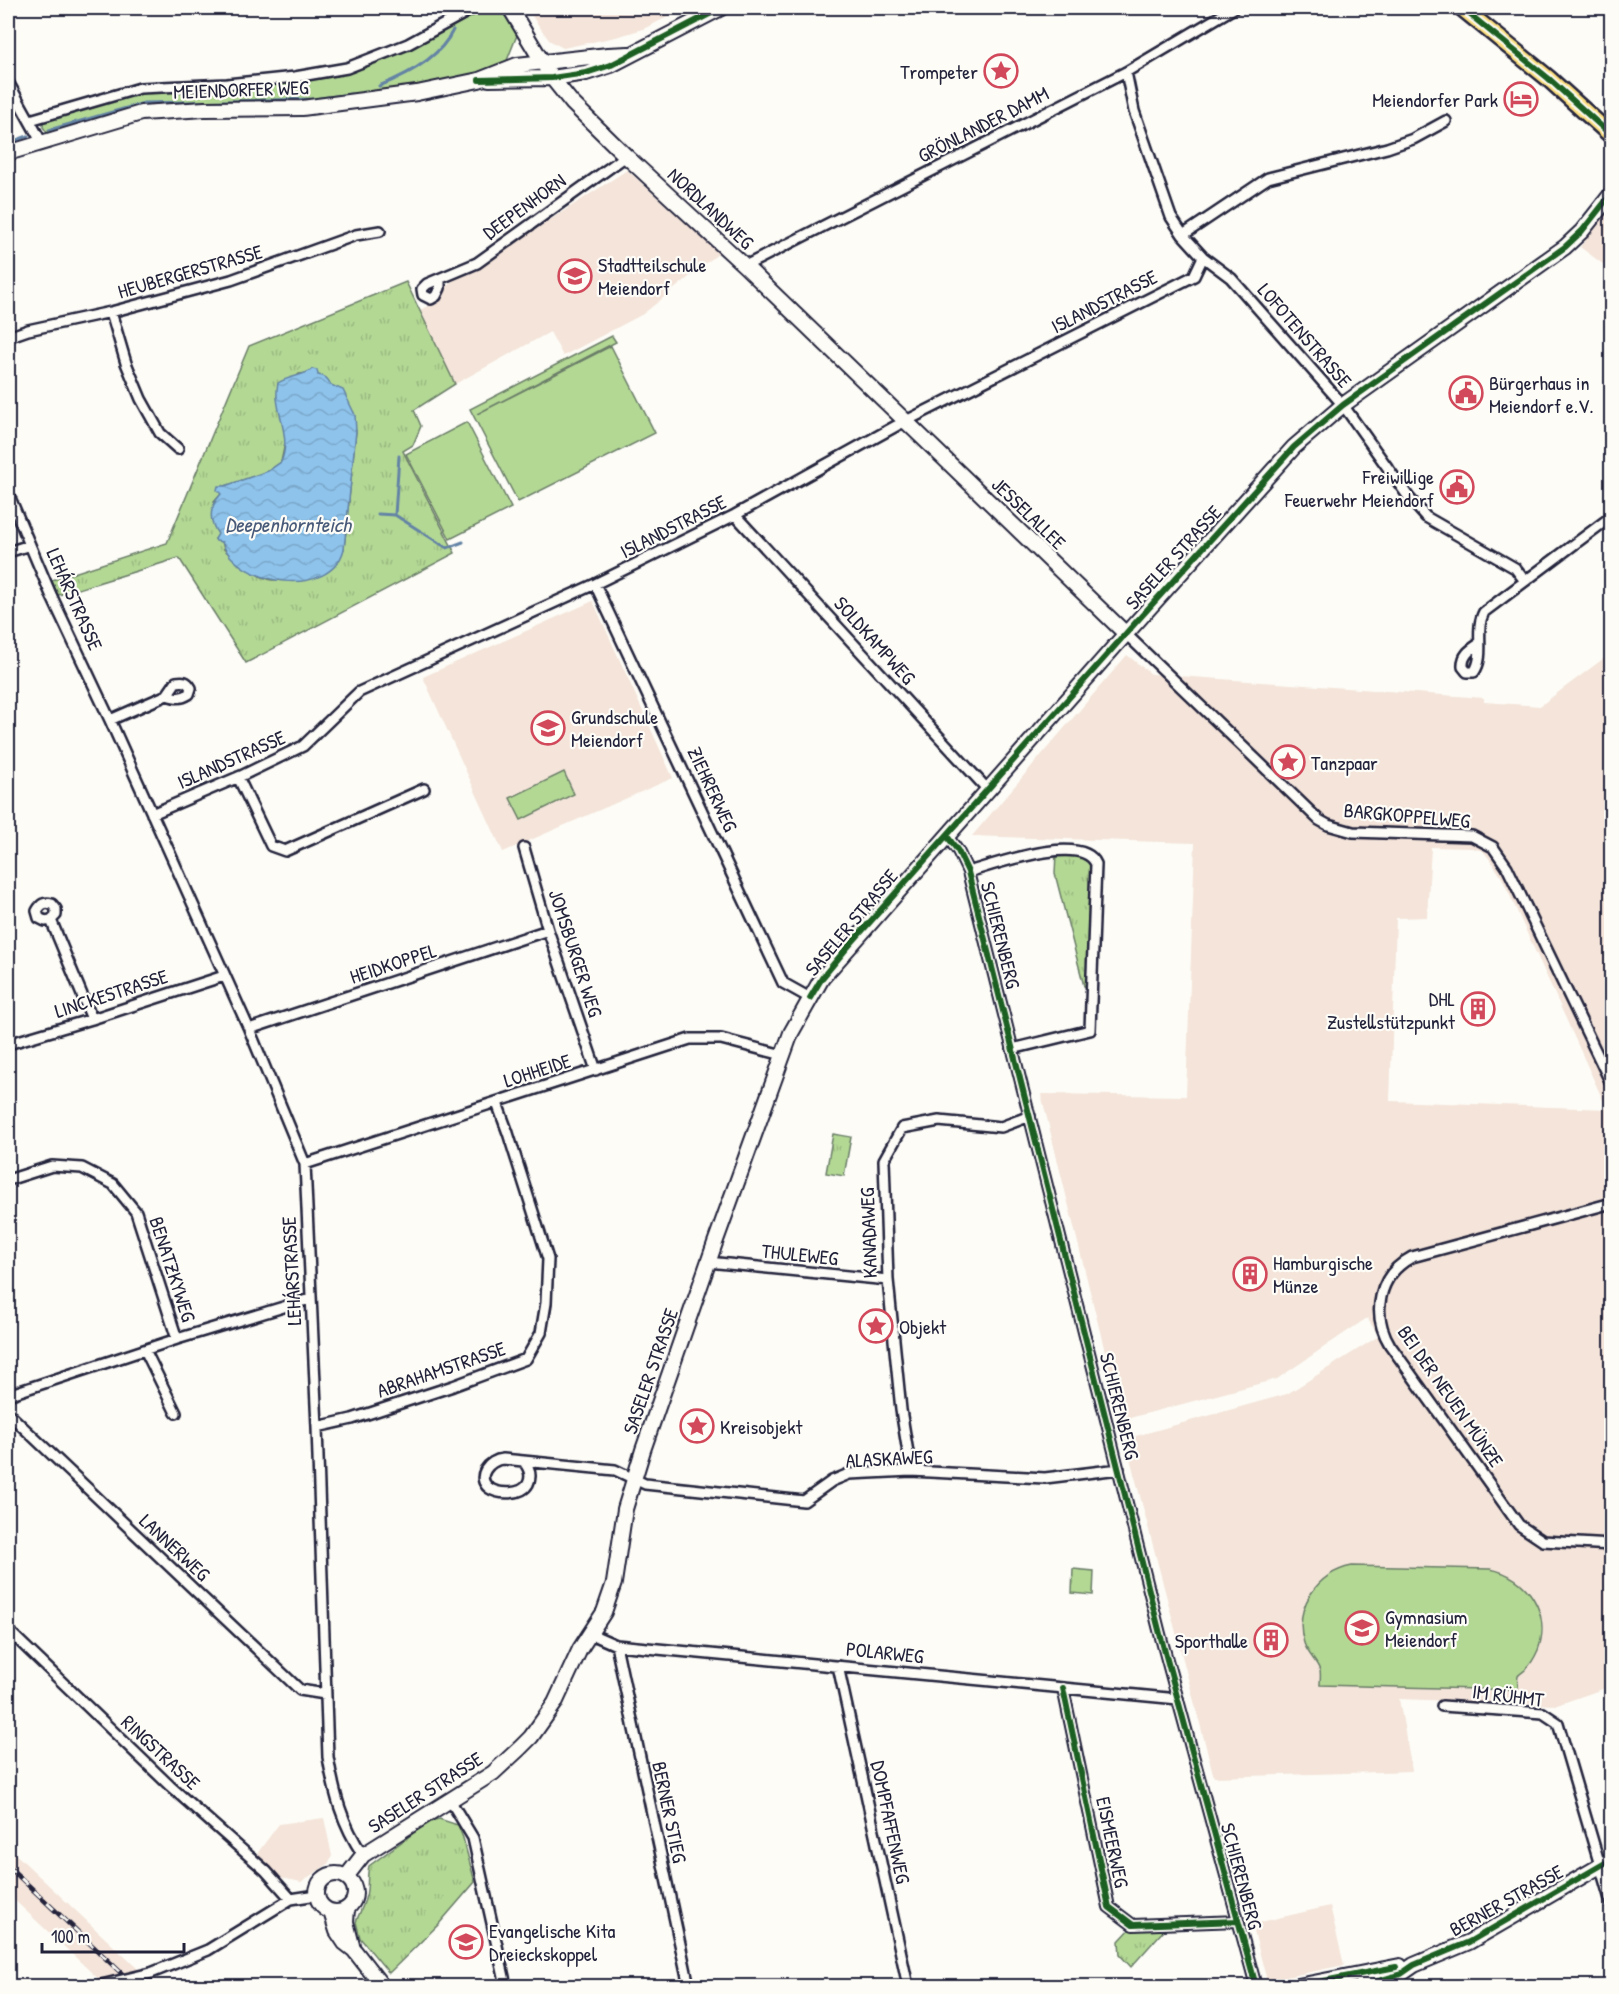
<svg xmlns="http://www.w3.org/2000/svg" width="1619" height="1994" viewBox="0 0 1619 1994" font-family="'Patrick Hand',sans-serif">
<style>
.built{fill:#f4e4d9;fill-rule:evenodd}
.grass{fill:#b3d894;stroke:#6a7d68;stroke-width:1.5}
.park{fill:url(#park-tufts);stroke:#6a7d68;stroke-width:1.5;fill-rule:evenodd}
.water{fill:url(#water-waves);stroke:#6383a5;stroke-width:1.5}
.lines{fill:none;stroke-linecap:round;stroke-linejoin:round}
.stream{stroke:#6383a5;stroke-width:3}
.street-casing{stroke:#22223b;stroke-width:14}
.secondary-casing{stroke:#22223b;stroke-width:18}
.primary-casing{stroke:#22223b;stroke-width:20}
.street{stroke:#fdfcf7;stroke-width:9}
.secondary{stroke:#fdfcf7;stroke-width:14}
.primary{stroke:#fde080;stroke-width:15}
.rail-casing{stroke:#22223b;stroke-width:5}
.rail{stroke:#fdfcf7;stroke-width:3;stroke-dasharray:9;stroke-linecap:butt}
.street-bridge-casing{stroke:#22223b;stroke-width:14;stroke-linecap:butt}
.street-bridge{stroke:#fdfcf7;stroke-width:9}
.cycleway-casing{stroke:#fdfcf7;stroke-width:10}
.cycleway{stroke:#1b5e20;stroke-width:6}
.labels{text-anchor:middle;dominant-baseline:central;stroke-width:4.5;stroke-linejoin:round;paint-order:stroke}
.poi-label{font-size:20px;fill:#22223b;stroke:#fdfcf7;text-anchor:start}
.street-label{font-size:20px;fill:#22223b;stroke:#fdfcf7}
.water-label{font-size:21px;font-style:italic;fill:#485a79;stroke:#fdfcf7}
</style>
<defs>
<pattern id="park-tufts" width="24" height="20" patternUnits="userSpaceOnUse" patternTransform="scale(1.5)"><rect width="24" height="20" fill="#b3d894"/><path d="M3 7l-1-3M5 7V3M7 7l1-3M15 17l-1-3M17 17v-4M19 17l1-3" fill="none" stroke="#9ab980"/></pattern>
<pattern id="water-waves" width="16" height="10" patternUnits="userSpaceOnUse" patternTransform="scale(1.5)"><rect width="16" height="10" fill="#8ec3eb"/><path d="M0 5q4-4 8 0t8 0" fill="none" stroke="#7aa7ca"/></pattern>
</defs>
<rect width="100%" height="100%" fill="#fdfcf7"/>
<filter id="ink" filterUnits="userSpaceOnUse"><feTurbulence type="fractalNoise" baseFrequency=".0167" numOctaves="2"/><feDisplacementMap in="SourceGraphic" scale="12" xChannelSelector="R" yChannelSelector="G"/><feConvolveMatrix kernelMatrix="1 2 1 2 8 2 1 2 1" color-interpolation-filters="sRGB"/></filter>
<g filter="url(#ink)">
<path class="built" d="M530,8H686L643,29L616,37L563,48L549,40L527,9Z
M627,170L719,253L643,314L563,356L550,332L455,384L420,310L437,301L447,286L457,277L470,272Z
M1611,208V270L1580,247Z
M593,601L673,778L503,852L423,677Z
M1611,653V1686L1557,1705L1399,1699L1412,1771L1214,1777L1125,1439L1287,1394L1379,1336L1367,1318L1277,1379L1122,1420L1041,1094L1186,1096L1195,843L972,836L1127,655L1151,674L1484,698V702L1540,706ZM1431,847L1472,848L1483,851L1491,861L1502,878L1607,1109L1390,1101L1396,918L1427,917Z
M324,1818L332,1856L328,1864L301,1882L282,1878L256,1855L279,1824Z
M8,1847L156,1986H106L8,1894Z
M1330,1906L1344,1965L1267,1981L1252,1924Z"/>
<path class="grass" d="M490,8H506L519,30L506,63L452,81L298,103L150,106L47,133L43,127V118L146,91L284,84L330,75L412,47L435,33Z
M612,336L616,342L477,414L611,346L655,433L518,502L470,409Z
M467,422L511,508L450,539L406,454Z
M564,772L574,794L521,820L510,798Z
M1352,1566L1490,1569C1527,1576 1552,1613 1538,1650C1535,1657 1531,1664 1525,1670C1523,1672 1520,1673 1518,1676C1517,1679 1518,1686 1518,1690L1320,1685C1320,1681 1321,1674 1320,1671C1319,1664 1307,1653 1304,1643C1293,1608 1317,1573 1352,1566Z"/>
<path class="park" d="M406,282L455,384L414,410L421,426L413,445L403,451L455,553L246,663L179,558L52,597L46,582L167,543L249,346ZM308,373L318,375L331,385L356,431L344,549L322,575L302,580H271L260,576L238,563L224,549L222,541L215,539L219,534L214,502L221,494L225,486L268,471L281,462L286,438L277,396L299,374Z
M1056,853L1081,855L1093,865L1090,987L1084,986L1055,874Z
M833,1134L851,1137L844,1176L826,1173Z
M1073,1569L1094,1571L1093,1595L1072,1593Z
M439,1819L458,1825L463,1838L475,1882L438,1925L389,1973L360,1938L356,1922C360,1911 366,1902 367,1890C368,1882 367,1874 369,1866L430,1821Z
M1131,1928L1165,1929L1131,1967L1120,1955L1119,1941Z"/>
<path class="water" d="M312,369L317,370L318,375C326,376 328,379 331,385L343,390L355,415L356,431L344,549C331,600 237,586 222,542L216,541L215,539L218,534C208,520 210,506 221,494L217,490L218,486H225L268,471L281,462C293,434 272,410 278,383C288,376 305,376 312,369Z"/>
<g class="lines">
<path class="stream" d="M379,86C407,75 440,58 453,30
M49,130L144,103L314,99L351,94
M8,143L28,136
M378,514L395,515L399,456
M395,515L447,548L463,542"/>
<defs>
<path id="street" d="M1126,72L1134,111L1171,217L1183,235L1203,257L1231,278L1343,405L1410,499L1426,517L1515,568L1525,581
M8,82L42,143
M30,120L140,88L227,84L295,77L347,68L408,44L474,8
M1183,235L1268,178L1387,148L1413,139L1446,121
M745,266L1126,72L1234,8
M440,279V288L436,296L431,299L423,295L422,289L427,284L477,263L626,156
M111,312L126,363L141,399L160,433L178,449
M8,337L28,330L111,312L231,280L356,235L380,231
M8,493L52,597L110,720L249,1029L305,1164L317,1427L328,1757C334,1793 342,1824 363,1855
M735,515L988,790
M8,552L30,545
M595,584L783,983L810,998
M1126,634L1319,820L1328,825L1353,832L1472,836L1493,847L1507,867L1612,1085
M1479,644C1470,650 1462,655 1463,667L1467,672H1474C1486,656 1474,630 1484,612L1612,516
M110,720L167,695C176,698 181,699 189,694L191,688C187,681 184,681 176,682L167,695
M238,777L271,846L285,851L424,789
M152,814L241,776L303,746L359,692L595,584L735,515L896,426L1194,276L1203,257
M947,836L958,851L968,872L1160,1634L1256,1986
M524,848L548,930L596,1070
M968,872C993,865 1083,832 1096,864L1090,1030L1012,1049
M51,920L56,915V909L52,904C44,902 41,904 37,911L39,918L45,921L51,920L92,1019
M249,1029L548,930
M8,1044L92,1019L224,976
M305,1164L690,1039H721L783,1055
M8,1180L52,1166L82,1168L113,1184L136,1212L177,1339
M1612,1203L1412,1257C1378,1275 1371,1314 1390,1345L1519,1525L1543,1541L1612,1545
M708,1262L888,1280
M145,1350L176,1413
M8,1395L177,1339L310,1299
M8,1413L300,1690L325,1694
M317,1427L352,1419L453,1386L526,1359L541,1333L546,1303L548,1259L508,1133L497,1103
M524,1462C529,1468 532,1476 528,1484C522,1495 499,1495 489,1488C475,1477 489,1460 503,1459L615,1470L645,1484L804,1501L832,1481L849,1474L911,1471L1045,1478L1119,1469
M911,1471L901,1410L888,1280L884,1160L902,1128L939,1121L1001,1127L1030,1116
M8,1630L170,1786L266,1871L291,1899
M591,1634L616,1645L1178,1699
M616,1645L689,1986
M838,1666L908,1986
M1063,1688L1109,1907L1133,1925L1238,1921
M1442,1706L1543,1713L1558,1723L1612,1906
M450,1800L473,1838L506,1986
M151,1973L208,1950L291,1899L317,1895"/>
<path id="secondary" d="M510,8L552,78L572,103L626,156L745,266L1126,634
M489,79L552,78L586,73L611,65L721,8
M8,153L141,113L205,109L302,108L417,93L479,80L517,65L608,55L629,54
M317 1893a19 19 0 1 1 38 0a19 19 0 1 1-38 0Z
M346,1877L363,1855L493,1773L520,1748L531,1737L555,1703L580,1649L604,1612L614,1583L625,1509L643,1450L715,1243L791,1033L822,978L1115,646L1294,447L1343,405L1565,247L1582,231L1612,193
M347,1909L346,1922L352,1945
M331,1912L337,1931L345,1943L354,1950L382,1986
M1298,1986L1400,1966
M1362,1986L1401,1974L1414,1965L1469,1942L1612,1859"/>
<path id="primary" d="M1462,8L1548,78L1612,136"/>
</defs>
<use href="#street" class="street-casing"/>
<use href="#secondary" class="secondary-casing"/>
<use href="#primary" class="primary-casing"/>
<use href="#street" class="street"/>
<use href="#secondary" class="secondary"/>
<use href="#primary" class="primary"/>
<defs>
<path id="rail" d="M8,1866L135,1986"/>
</defs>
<use href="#rail" class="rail-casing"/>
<use href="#rail" class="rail"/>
<defs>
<path id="street-bridge" d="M97,1986L151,1973"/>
</defs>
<use href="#street-bridge" class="street-bridge-casing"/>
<use href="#street-bridge" class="street-bridge"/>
<defs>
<path id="cycleway" d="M1462,8L1548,78L1612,136
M479,80L552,78L586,73L611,65L721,8
M947,836L958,851L968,872L1160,1634L1256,1986
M810,998L822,978L846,949L1137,621L1294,447L1343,405L1565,247L1582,231L1612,193
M1063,1688L1109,1907L1133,1925L1238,1921
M1298,1986L1396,1967
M1362,1986L1401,1974L1414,1965L1469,1942L1612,1859"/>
</defs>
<use href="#cycleway" class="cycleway-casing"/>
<use href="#cycleway" class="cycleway"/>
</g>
</g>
<defs>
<symbol id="sight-ring" viewBox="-11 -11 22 22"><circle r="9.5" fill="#fdfcf7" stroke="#d1495b" stroke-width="1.5"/><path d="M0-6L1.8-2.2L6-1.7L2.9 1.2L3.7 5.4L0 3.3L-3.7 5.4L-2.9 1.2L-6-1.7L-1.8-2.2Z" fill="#d1495b"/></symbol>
<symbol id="hotel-ring" viewBox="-11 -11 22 22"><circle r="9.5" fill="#fdfcf7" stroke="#d1495b" stroke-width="1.5"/><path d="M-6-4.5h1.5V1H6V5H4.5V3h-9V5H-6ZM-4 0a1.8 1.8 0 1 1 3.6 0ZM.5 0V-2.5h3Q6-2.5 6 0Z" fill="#d1495b"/></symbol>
<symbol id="school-ring" viewBox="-11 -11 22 22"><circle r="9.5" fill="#fdfcf7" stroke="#d1495b" stroke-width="1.5"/><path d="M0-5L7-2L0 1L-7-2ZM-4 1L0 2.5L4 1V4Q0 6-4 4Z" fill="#d1495b"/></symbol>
<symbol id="civic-ring" viewBox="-11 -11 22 22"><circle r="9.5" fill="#fdfcf7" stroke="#d1495b" stroke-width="1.5"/><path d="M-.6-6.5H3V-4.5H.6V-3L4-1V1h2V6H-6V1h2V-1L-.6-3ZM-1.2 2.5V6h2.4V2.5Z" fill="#d1495b"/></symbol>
<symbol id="building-ring" viewBox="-11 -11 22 22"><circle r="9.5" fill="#fdfcf7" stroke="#d1495b" stroke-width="1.5"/><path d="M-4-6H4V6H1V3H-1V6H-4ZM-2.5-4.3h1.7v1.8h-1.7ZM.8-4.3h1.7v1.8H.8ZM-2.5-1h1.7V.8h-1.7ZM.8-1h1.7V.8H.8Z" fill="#d1495b"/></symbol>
</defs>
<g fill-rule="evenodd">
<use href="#sight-ring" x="982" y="52" width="38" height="38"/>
<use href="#hotel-ring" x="1502" y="80" width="38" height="38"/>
<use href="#school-ring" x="556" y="257" width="38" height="38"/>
<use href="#civic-ring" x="1447" y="374" width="38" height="38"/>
<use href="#civic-ring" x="1438" y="468" width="38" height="38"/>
<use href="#school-ring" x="529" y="709" width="38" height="38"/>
<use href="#sight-ring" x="1269" y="743" width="38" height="38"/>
<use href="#building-ring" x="1459" y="990" width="38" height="38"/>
<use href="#building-ring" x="1231" y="1255" width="38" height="38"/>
<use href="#sight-ring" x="857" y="1307" width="38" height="38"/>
<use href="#sight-ring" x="678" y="1407" width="38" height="38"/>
<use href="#school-ring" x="1343" y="1609" width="38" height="38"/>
<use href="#building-ring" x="1252" y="1621" width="38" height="38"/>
<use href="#school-ring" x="447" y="1923" width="38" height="38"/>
</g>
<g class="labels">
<g class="poi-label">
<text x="978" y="71" text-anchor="end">Trompeter</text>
<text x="1498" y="99" text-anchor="end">Meiendorfer Park</text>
<text x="598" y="264">Stadtteilschule<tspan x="598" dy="23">Meiendorf</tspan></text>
<text x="1489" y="382">Bürgerhaus in<tspan x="1489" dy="23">Meiendorf e.V.</tspan></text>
<text x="1434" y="476" text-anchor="end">Freiwillige<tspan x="1434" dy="23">Feuerwehr Meiendorf</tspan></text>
<text x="571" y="716">Grundschule<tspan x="571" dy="23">Meiendorf</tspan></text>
<text x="1311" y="762">Tanzpaar</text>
<text x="1455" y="998" text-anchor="end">DHL<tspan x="1455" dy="23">Zustellstützpunkt</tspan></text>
<text x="1273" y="1262">Hamburgische<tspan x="1273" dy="23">Münze</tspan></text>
<text x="899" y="1326">Objekt</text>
<text x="720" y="1426">Kreisobjekt</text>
<text x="1385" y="1616">Gymnasium<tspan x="1385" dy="23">Meiendorf</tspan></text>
<text x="1248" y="1640" text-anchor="end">Sporthalle</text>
<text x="489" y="1930">Evangelische Kita<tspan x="489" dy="23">Dreieckskoppel</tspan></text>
</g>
<g class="street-label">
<text transform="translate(241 89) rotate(-2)">MEIENDORFER WEG</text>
<text transform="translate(983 124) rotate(-27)">GRÖNLANDER DAMM</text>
<text transform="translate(524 206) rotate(-36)">DEEPENHORN</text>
<text transform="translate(711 208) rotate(43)">NORDLANDWEG</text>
<text transform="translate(190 271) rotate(-16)">HEUBERGERSTRASSE</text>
<text transform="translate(1104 301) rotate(-27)">ISLANDSTRASSE</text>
<text transform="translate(1305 335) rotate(49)">LOFOTENSTRASSE</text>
<text transform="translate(1029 513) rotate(44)">JESSELALLEE</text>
<text transform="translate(673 526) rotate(-27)">ISLANDSTRASSE</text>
<text transform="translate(1173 557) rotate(-48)">SASELER STRASSE</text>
<text transform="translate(75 599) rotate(66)">LEHÁRSTRASSE</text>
<text transform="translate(875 640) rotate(48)">SOLDKAMPWEG</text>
<text transform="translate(231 759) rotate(-24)">ISLANDSTRASSE</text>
<text transform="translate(713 789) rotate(65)">ZIEHRERWEG</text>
<text transform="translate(1407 815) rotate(5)">BARGKOPPELWEG</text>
<text transform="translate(851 922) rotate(-50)">SASELER STRASSE</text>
<text transform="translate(1001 935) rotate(76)">SCHIERENBERG</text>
<text transform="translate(576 953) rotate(72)">JOMSBURGER WEG</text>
<text transform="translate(393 963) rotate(-18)">HEIDKOPPEL</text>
<text transform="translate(111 993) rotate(-18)">LINCKESTRASSE</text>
<text transform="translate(537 1070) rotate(-18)">LOHHEIDE</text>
<text transform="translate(868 1233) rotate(-92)">KANADAWEG</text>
<text transform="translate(800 1254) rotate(6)">THULEWEG</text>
<text transform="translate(173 1269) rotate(72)">BENATZKYWEG</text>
<text transform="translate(291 1271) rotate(-93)">LEHÁRSTRASSE</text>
<text transform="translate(441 1369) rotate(-19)">ABRAHAMSTRASSE</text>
<text transform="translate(650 1371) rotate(-71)">SASELER STRASSE</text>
<text transform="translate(1451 1396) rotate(55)">BEI DER NEUEN MÜNZE</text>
<text transform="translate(1120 1406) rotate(76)">SCHIERENBERG</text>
<text transform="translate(889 1458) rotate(-3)">ALASKAWEG</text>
<text transform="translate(175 1547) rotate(43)">LANNERWEG</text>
<text transform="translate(885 1652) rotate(6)">POLARWEG</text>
<text transform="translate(1508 1695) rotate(7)">IM RÜHMT</text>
<text transform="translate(161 1752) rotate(43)">RINGSTRASSE</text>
<text transform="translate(425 1792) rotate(-33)">SASELER STRASSE</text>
<text transform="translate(670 1812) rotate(78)">BERNER STIEG</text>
<text transform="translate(891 1822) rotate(78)">DOMPFAFFENWEG</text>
<text transform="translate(1113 1842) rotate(78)">EISMEERWEG</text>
<text transform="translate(1242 1876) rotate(75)">SCHIERENBERG</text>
<text transform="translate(1506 1900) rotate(-29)">BERNER STRASSE</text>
</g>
<g class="water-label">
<text x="288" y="524">Deepenhornteich</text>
</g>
</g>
<rect width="1619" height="1994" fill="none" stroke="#fdfcf7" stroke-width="30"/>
<rect x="15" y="15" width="1589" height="1964" fill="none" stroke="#22223b" stroke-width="2" filter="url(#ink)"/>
<path d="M42 1943v9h142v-9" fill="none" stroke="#22223b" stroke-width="3"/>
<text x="51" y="1943" font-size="18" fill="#22223b" stroke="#fdfcf7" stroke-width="4.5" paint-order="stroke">100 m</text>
</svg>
